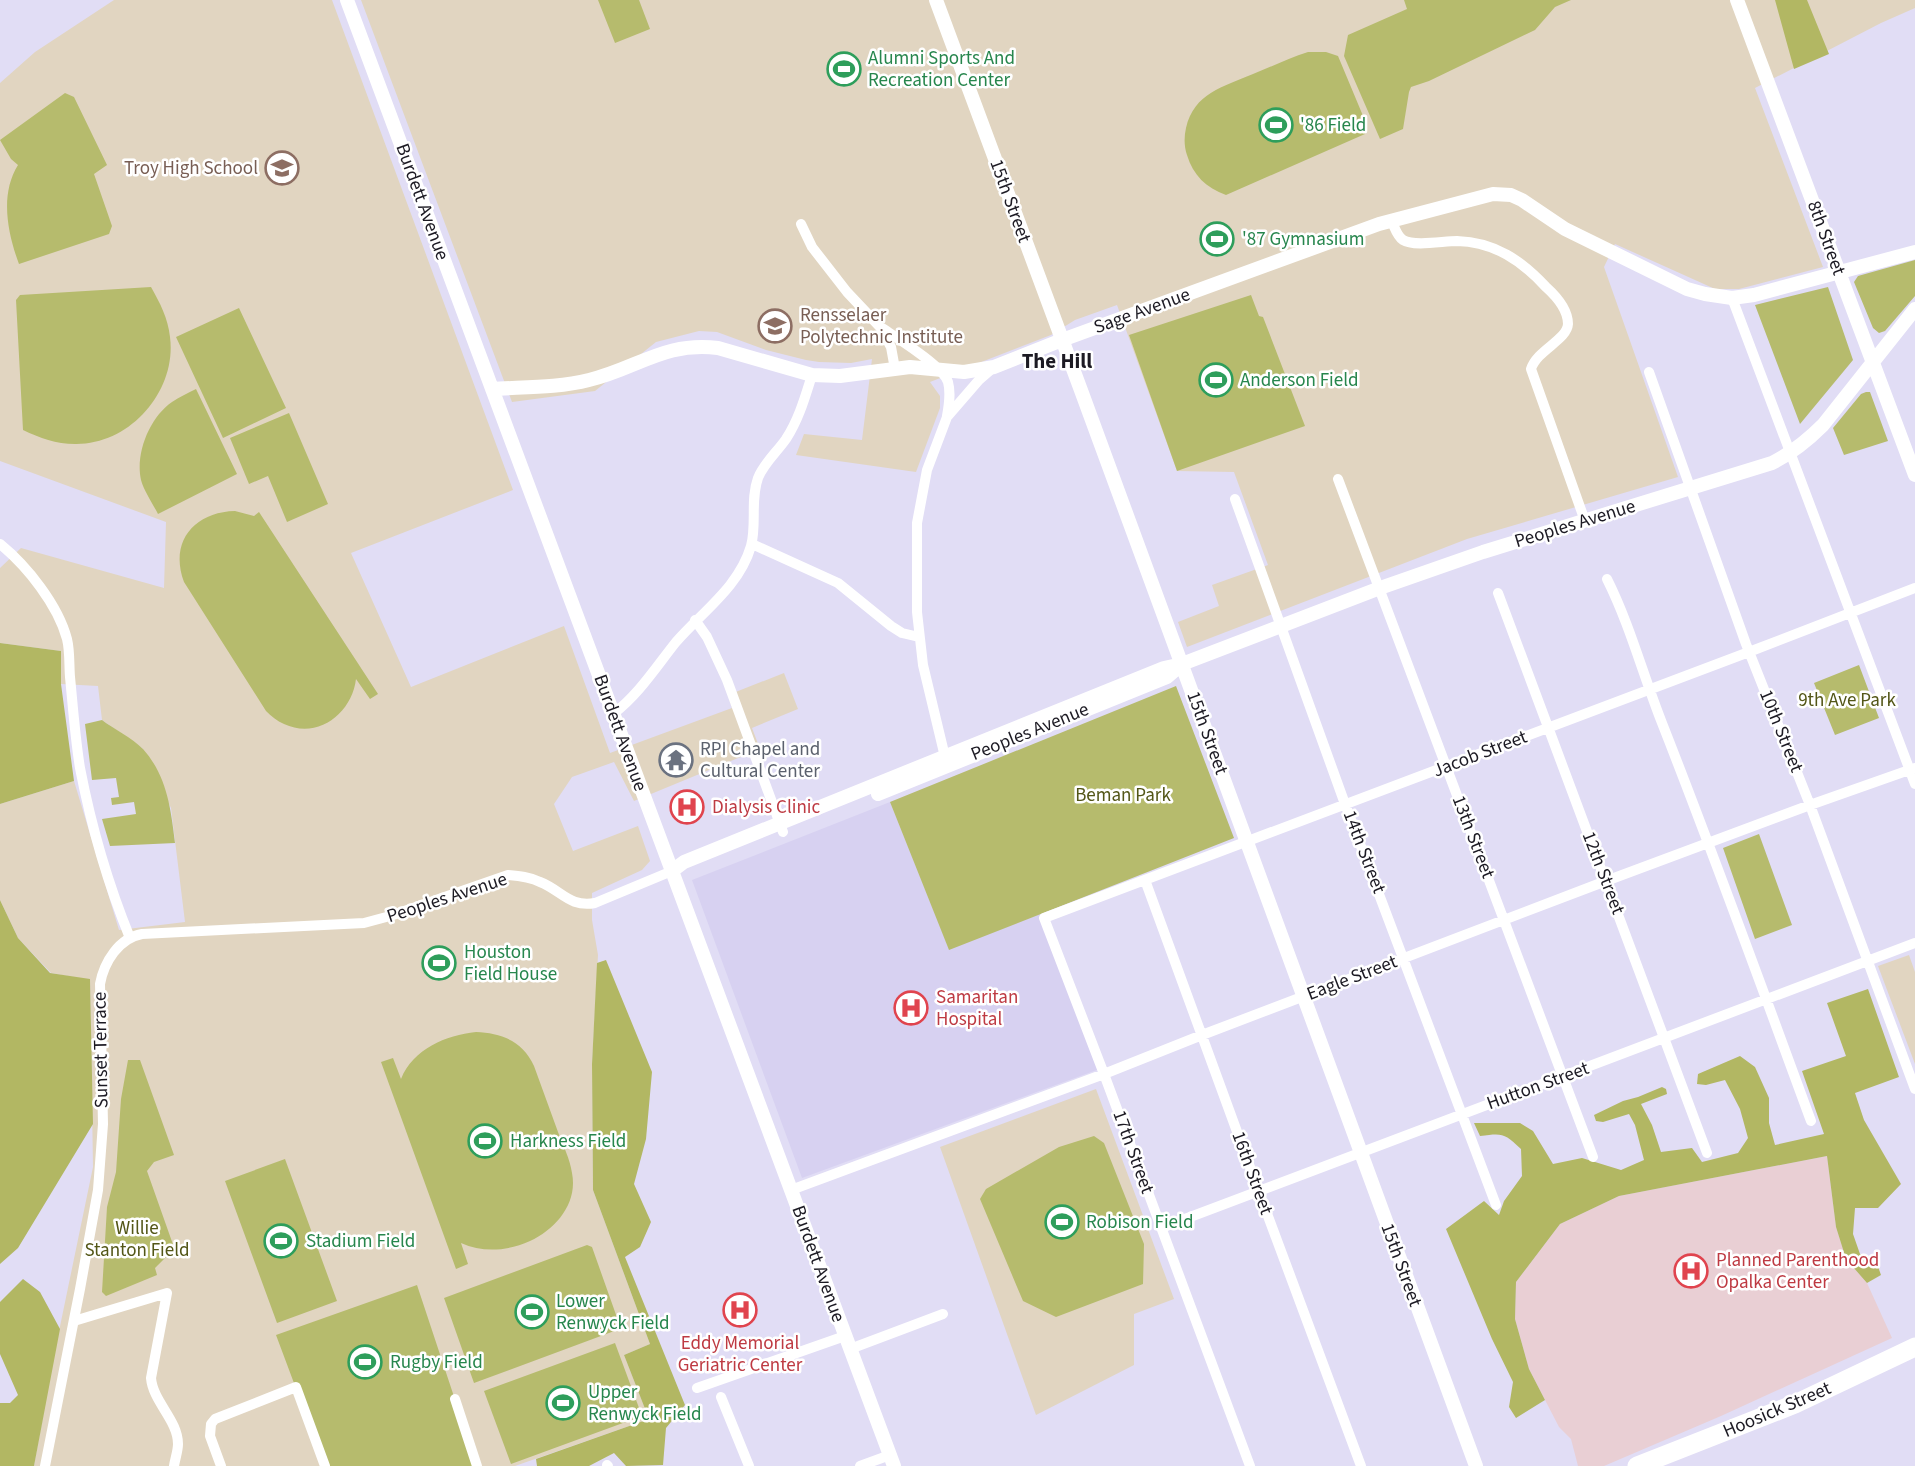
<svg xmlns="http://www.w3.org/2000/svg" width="1915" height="1466" viewBox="0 0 1915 1466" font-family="'Source Sans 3',sans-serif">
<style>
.commercial{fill:#e9cfd4}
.built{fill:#d7d1f1}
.education{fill:#e1d5c1}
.green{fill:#b6bb6d}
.forest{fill:#b2b763}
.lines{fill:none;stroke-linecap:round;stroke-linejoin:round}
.street{stroke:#fff;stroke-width:10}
.secondary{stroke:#fff;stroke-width:14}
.highway{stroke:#fff;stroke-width:19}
.labels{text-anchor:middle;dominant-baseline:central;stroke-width:5;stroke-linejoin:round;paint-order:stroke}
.leisure-label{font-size:19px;fill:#27864d;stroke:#fff;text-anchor:start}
.education-label{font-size:19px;fill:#785e54;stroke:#fff;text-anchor:end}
.street-label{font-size:19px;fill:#1c1a23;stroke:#fff}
.park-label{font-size:19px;fill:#535617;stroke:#fff}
.worship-label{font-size:19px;fill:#5b616d;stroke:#fff;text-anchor:start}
.health-label{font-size:19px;fill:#be3a42;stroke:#fff;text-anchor:start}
.neighbourhood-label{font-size:21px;font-weight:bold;fill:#1c1a23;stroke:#fff}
</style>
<rect width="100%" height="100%" fill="#e1ddf5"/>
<path class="commercial" d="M1827,1156L1836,1227L1846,1259L1867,1283L1892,1338L1721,1416L1604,1466H1578L1571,1439L1559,1427L1529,1369L1515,1319L1516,1282L1560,1224L1619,1196Z"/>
<path class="built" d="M890,802L949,949L1045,912L1105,1067L802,1178L692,880Z"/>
<path class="education" d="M114,0H332L513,490L351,553L411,687L564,626L610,753L732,708L728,695L784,673L798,709L752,728L760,749L634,801L614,762L572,777L554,804L573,851L638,826L650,861L642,870L592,893V920L598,955L592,1064L593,1190L650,1344L624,1355L649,1419L515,1466H34L52,1365L93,1167L90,980L51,973L18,938L0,900V804L74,781L119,930L185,922L171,808L142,748L102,720L98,686L61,684V651L0,643V568L21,548L164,588L166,522L0,461V83L35,52Z
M361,0H1915V8L1881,23L1755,88L1823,267L1739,289H1715L1615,244L1604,267L1678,477L1467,539L1187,647L1178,622L1219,606L1212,585L1268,565L1234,472L1177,471L1117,305L1075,320L1051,335L930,382L940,396V408L916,472L796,455L804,434L862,440L872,359L851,363L819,362L806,360L766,350L717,332L699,331L656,342L595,391L512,402Z
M1909,955L1915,972V1064L1878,966Z
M1096,1089L1174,1299L1134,1314V1365L1036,1415L940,1147Z"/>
<path class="green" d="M598,0H639L650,29L615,43Z
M1404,0H1571L1555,7L1535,30L1429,81L1411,87L1409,92L1403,129L1380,139L1344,56L1348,35L1407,9Z
M1308,52H1326L1338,56L1366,123L1367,129L1365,134L1226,195C1206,188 1193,175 1187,155C1184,146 1184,137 1186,128C1194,93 1223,87 1253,74C1271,67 1289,58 1308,52Z
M65,93L74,97L107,165L94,174L112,226L109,234L19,264C7,232 0,194 18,165L11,159L0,140Z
M1915,260V296L1885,331L1879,333L1873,328L1854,282L1858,276Z
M151,287C160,303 168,318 170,337C177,391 130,445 75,444C56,444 40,438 23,430L16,300L20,295Z
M1828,287L1853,360L1800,424L1755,305Z
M1251,295L1259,316L1263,317L1305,426L1177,471L1129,335Z
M239,308L286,408L223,438L176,337Z
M196,389L237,474L158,514C153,504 144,491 141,480C135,453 150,417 172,402C179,397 188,393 196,389Z
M1866,392H1870L1888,441L1844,455L1833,428L1861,394Z
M289,413L328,504L287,522L268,476L249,484L230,438Z
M235,511L254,516L259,512L378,694L370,699L356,679C352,713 318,740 284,724C277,721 271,716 266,711L184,582C169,542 194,512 235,511Z
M1859,665L1879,718L1835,735L1814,683Z
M1176,686L1234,838L949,950L890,802Z
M102,720C114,729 132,738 143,749C167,776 171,809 175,843L110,846L102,819L136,814L134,802L112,805L111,798L119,797L116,778L92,780L85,724Z
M1759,834L1792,925L1755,939L1723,848Z
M476,1032C501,1033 523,1041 534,1066C542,1088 550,1110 558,1132C563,1145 570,1159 572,1173C578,1203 556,1229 530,1241C508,1251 483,1253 461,1243L468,1264L456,1269L381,1062L393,1058L401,1079C413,1049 446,1035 476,1032Z
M128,1060H140L174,1155L154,1162L147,1171L176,1253L165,1258L155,1268L157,1275L106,1296L102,1292L107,1207L116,1172L121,1099Z
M1094,1136L1104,1143L1144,1244L1143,1284L1056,1317L1023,1301L980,1199L986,1189L1059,1147Z
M285,1159L337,1301L277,1323L225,1181Z
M587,1245L592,1247L620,1326L617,1330L474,1383L444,1298Z
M417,1285L477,1466H325L276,1335Z
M615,1343L642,1416L511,1464L484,1391Z"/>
<path class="forest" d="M1775,0H1807L1829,54L1794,69Z
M0,643L61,651V684L74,781L0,804Z
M0,900L18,938L50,973L90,979L93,1124L18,1248L0,1264Z
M606,960L652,1072L646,1139L634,1184L651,1222L640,1247L625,1257L685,1405L666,1428L663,1465L626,1466L614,1453L589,1466H537L536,1459L649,1419L624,1355L650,1344L593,1190L592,1064L597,963Z
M1868,989L1899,1077L1855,1093L1864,1120L1901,1184L1878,1208H1855L1853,1234L1860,1254L1875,1258L1881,1275L1867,1283L1846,1259L1836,1227L1827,1156L1619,1196L1560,1224L1516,1282L1515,1319L1529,1369L1545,1400L1516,1418L1509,1407L1513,1382L1492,1339L1446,1229L1484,1201L1499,1215L1504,1201L1522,1176L1521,1149C1504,1133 1503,1133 1480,1136L1474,1123H1520L1533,1131L1553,1164L1582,1158L1621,1170L1644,1160L1635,1125L1629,1114L1603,1122L1596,1121L1594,1115L1623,1101L1638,1097L1662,1087L1666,1089L1667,1094L1641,1104L1652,1125L1661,1152L1692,1148L1702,1162L1738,1153L1748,1138L1740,1109L1725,1080L1706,1085L1697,1084L1698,1074L1740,1056L1755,1067L1769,1098V1123L1775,1145L1824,1134L1802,1071L1846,1056L1827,1003Z
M23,1279L40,1292L60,1329L34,1466H0V1403H10L18,1395L0,1354V1302Z"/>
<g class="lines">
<path class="street" d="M1392,222C1395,228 1397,236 1403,240C1414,247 1443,241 1457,241C1495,242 1522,261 1546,287C1556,296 1568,310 1568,324C1567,340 1537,350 1531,369L1585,521
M801,224L812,247L847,292L880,327L891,347L895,369
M1732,298L1915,784
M882,328C897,338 943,366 948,382C951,393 949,405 947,416
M1649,372L1746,644L1810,805L1915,1089
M1338,479L1593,1157
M1235,499L1345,804L1496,1205
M0,544C27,566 58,605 67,639C70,651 69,665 70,677C73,707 75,737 80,768C91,825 108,884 130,938
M752,544L838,583L891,626L902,633L919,637
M1607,579C1630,625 1643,675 1662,723C1714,855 1762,988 1811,1121
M1498,593L1707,1153
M695,620L707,637L727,680L783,832
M613,714C639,694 656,667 676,642C703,611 739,587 751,546C757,524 750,500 758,478C764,463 777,452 786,439C799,419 805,397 812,375
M946,761L923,665L917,612V523L927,470L947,417L979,380L994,367
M1145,880L1262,1200L1361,1466
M791,1190L1104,1074L1202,1035L1606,881L1810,805L1915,768
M1161,1228L1915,943
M74,1321L167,1293L151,1378C153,1402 178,1420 178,1444C178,1451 175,1459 174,1466
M850,1349L943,1314
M697,1388L845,1336
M721,1397L749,1466
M455,1399L477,1466
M607,1465L608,1466
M45,1466L80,1289L98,1190L103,1124L100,984C104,962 119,938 142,934L364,923L390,916L508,875C519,876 530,877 540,882C561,890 570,908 595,903L672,871
M221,1466L210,1436L211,1424L215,1419L296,1387L325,1466
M860,1466L890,1455
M1250,1466L1104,1074L1044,918L1741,655L1915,588"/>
<path class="secondary" d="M347,0L894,1466
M936,0L1082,393L1476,1466
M1737,0L1915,475
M492,389C524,387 558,388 589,380C636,369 665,341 718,348L812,375L840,376L910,367L964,372L994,367L1062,340L1379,224L1493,194L1511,195L1522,200L1565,229L1687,289L1705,294L1732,298L1754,295L1915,252
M878,794L1167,677L1181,665
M672,871L684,862L1164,668L1182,664L1380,588L1483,552L1772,463C1792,453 1807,441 1823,425L1915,309"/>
<path class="highway" d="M1637,1466L1795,1404L1915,1347"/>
</g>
<defs>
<symbol id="stadium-ring" viewBox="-11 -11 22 22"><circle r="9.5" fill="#fff" stroke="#2e9e5b" stroke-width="1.5"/><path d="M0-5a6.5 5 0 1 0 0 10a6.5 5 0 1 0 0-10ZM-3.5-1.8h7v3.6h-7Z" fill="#2e9e5b"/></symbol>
<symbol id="school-ring" viewBox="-11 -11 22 22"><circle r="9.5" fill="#fff" stroke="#8d6e63" stroke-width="1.5"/><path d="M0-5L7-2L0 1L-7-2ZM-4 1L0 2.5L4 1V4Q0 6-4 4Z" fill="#8d6e63"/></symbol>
<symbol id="university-ring" viewBox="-11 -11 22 22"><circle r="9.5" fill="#fff" stroke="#8d6e63" stroke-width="1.5"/><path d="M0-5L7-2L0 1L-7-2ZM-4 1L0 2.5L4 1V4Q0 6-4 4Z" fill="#8d6e63"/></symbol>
<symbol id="temple-ring" viewBox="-11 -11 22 22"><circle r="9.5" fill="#fff" stroke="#6b7280" stroke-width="1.5"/><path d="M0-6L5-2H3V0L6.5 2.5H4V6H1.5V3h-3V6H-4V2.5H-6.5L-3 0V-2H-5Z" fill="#6b7280"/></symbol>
<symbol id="hospital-ring" viewBox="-11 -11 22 22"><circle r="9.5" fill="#fff" stroke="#e0444e" stroke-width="1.5"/><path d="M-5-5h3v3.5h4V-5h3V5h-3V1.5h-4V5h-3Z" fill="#e0444e"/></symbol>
</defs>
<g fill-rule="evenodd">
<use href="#stadium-ring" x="825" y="50" width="38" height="38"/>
<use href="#stadium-ring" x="1257" y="106" width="38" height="38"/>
<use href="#school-ring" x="263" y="149" width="38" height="38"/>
<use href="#stadium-ring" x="1198" y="220" width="38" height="38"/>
<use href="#university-ring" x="756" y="307" width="38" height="38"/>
<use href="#stadium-ring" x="1197" y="361" width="38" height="38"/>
<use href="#temple-ring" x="657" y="741" width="38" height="38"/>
<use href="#hospital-ring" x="668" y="788" width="38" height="38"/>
<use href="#stadium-ring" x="420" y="944" width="38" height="38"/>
<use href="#hospital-ring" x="892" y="989" width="38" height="38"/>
<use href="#stadium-ring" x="466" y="1122" width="38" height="38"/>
<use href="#stadium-ring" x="1043" y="1203" width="38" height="38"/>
<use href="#stadium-ring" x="262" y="1222" width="38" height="38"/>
<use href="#hospital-ring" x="1672" y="1252" width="38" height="38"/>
<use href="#hospital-ring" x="721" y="1291" width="38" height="38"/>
<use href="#stadium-ring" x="513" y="1293" width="38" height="38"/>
<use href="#stadium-ring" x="346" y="1343" width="38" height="38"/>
<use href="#stadium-ring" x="544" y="1384" width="38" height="38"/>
</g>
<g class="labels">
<g class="leisure-label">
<text x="868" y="58">Alumni Sports And<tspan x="868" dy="22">Recreation Center</tspan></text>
<text x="1300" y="125">'86 Field</text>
<text x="1242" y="239">'87 Gymnasium</text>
<text x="1240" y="380">Anderson Field</text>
<text x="464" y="952">Houston<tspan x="464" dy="22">Field House</tspan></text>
<text x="510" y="1141">Harkness Field</text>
<text x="1086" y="1222">Robison Field</text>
<text x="306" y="1241">Stadium Field</text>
<text x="556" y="1301">Lower<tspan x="556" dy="22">Renwyck Field</tspan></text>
<text x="390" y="1362">Rugby Field</text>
<text x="588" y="1392">Upper<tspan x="588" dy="22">Renwyck Field</tspan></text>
</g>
<g class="education-label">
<text x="258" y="168">Troy High School</text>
<text x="800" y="315" text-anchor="start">Rensselaer<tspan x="800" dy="22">Polytechnic Institute</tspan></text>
</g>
<g class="street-label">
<text transform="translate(1010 201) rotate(70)">15th Street</text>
<text transform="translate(422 202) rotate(70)">Burdett Avenue</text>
<text transform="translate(1826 238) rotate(70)">8th Street</text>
<text transform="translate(1142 311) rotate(-20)">Sage Avenue</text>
<text transform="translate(1575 524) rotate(-17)">Peoples Avenue</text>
<text transform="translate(1781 731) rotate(68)">10th Street</text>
<text transform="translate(1030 732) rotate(-22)">Peoples Avenue</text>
<text transform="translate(620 733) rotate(70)">Burdett Avenue</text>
<text transform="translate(1207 733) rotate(70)">15th Street</text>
<text transform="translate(1480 754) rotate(-21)">Jacob Street</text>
<text transform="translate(1473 837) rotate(69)">13th Street</text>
<text transform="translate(1364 852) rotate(69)">14th Street</text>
<text transform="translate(1603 873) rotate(69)">12th Street</text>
<text transform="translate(447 898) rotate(-18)">Peoples Avenue</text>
<text transform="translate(1352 978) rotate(-21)">Eagle Street</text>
<text transform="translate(101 1050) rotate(-91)">Sunset Terrace</text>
<text transform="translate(1538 1086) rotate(-20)">Hutton Street</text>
<text transform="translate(1133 1152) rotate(70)">17th Street</text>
<text transform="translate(1252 1173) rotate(70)">16th Street</text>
<text transform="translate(818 1264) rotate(70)">Burdett Avenue</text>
<text transform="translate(1401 1265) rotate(70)">15th Street</text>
<text transform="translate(1777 1410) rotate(-23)">Hoosick Street</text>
</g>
<g class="park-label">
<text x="1847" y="700">9th Ave Park</text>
<text x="1123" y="795">Beman Park</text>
<text x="137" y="1228">Willie<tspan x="137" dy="22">Stanton Field</tspan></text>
</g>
<g class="worship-label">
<text x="700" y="749">RPI Chapel and<tspan x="700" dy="22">Cultural Center</tspan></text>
</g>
<g class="health-label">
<text x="712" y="807">Dialysis Clinic</text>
<text x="936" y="997">Samaritan<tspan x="936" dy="22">Hospital</tspan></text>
<text x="1716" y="1260">Planned Parenthood<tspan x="1716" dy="22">Opalka Center</tspan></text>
<text x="740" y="1343" text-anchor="middle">Eddy Memorial<tspan x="740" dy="22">Geriatric Center</tspan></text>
</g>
<g class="neighbourhood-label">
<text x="1057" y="361">The Hill</text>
</g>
</g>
</svg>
